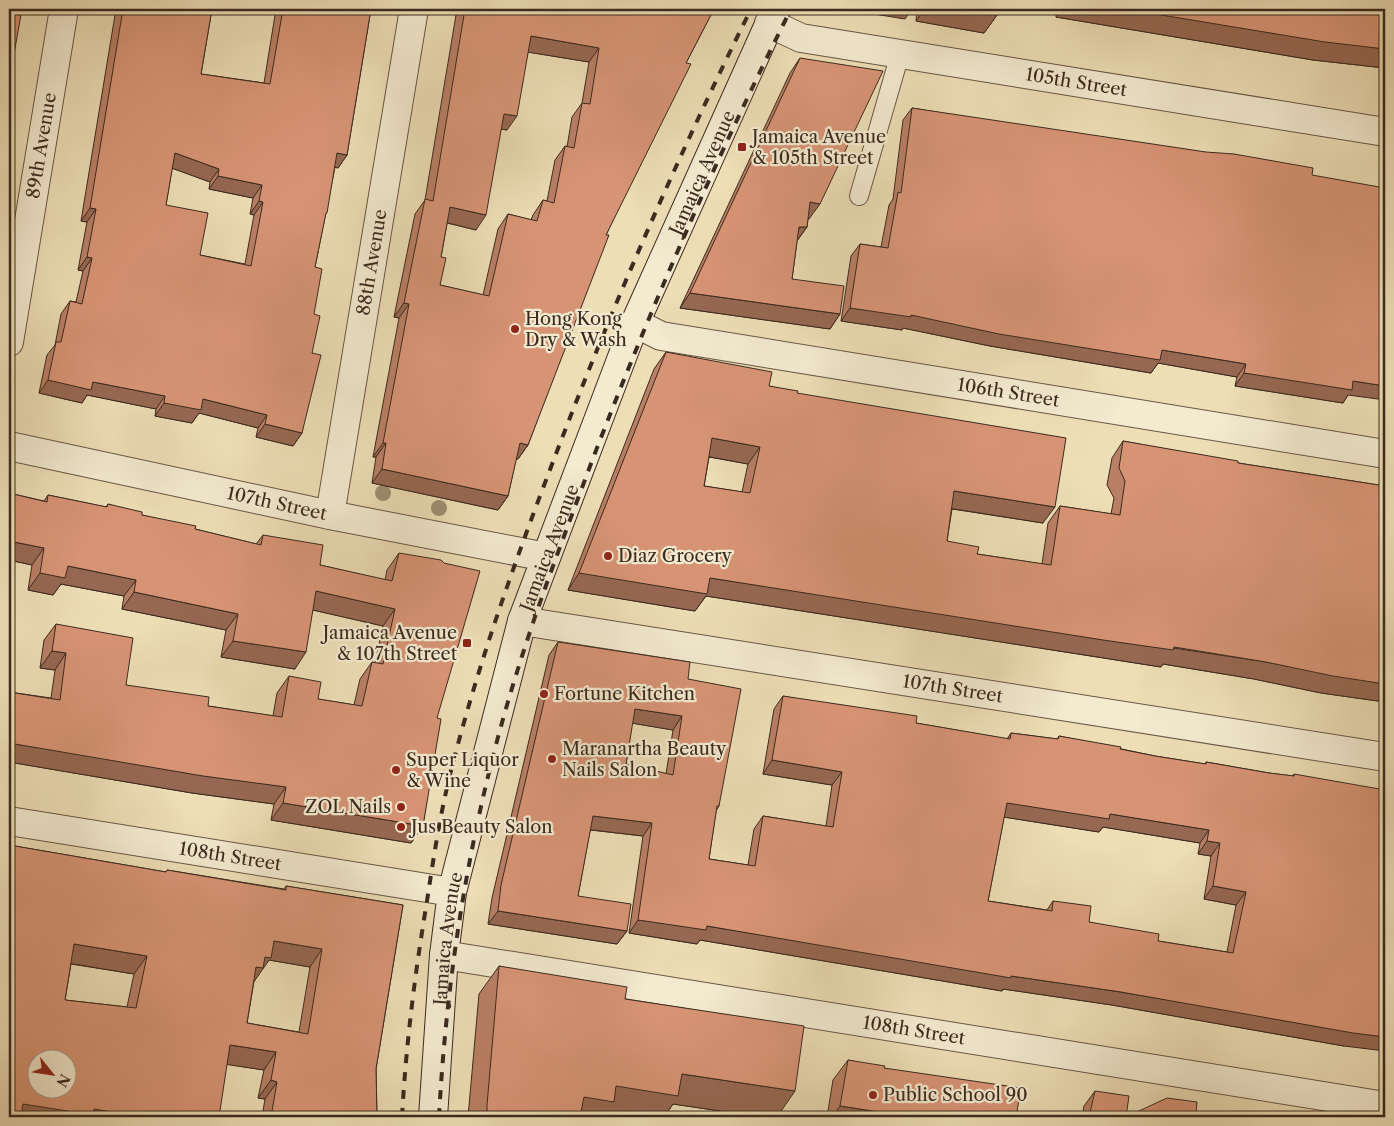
<svg xmlns="http://www.w3.org/2000/svg" width="1394" height="1126" viewBox="0 0 1394 1126" font-family="'Libre Caslon Text',serif">
<style>
.lines{fill:none;stroke-linecap:round;stroke-linejoin:round}
.lane-casing{stroke:#685745;stroke-width:20}
.street-casing{stroke:#685745;stroke-width:30}
.secondary-casing{stroke:#3b2a1f;stroke-width:30}
.lane{stroke:#f3ead0;stroke-width:18}
.street{stroke:#f3ead0;stroke-width:28}
.secondary{stroke:#f3ead0;stroke-width:28}
.rail{stroke:#3b2a1f;stroke-width:4;stroke-dasharray:9 9;stroke-linecap:butt}
.tree{fill:#9d9072}
.wall{fill:#b97f65;stroke:#3b2a1f;fill-rule:evenodd}
.shaded-wall{fill:#966852;stroke:#3b2a1f}
.building{fill:#d79475;stroke:#3b2a1f;fill-rule:evenodd}
.poi-dot{fill:#8f2418;stroke:#f3ead0;stroke-width:2}
.labels{text-anchor:middle;dominant-baseline:central;stroke-width:4.5;stroke-linejoin:round;paint-order:stroke}
.street-label{font-size:18px;fill:#3b2a1f;stroke:#f3ead0}
.poi-label{font-size:18px;fill:#3b2a1f;stroke:#f3ead0;text-anchor:start}
</style>
<rect width="100%" height="100%" fill="#eddeb6"/>
<filter id="stains"><feTurbulence type="fractalNoise" baseFrequency=".004" numOctaves="4"/><feColorMatrix values="0 0 0 0 .2 0 0 0 0 .09 0 0 0 0 .02 0 0 0 .5 -.17"/></filter>
<radialGradient id="worn" r=".72"><stop offset=".6" stop-color="#630" stop-opacity="0"/><stop offset="1" stop-color="#630" stop-opacity=".3"/></radialGradient>
<g class="lines">
<defs>
<path id="lane" d="M859,196L900,54"/>
<g id="street">
<path id="s1" d="M769,23L801,38L1385,132"/>
<path id="s2" d="M635,323L661,336L1385,454"/>
<path id="s3" d="M9,342L64,9"/>
<path id="s4" d="M9,446L330,515L546,557"/>
<path id="s5" d="M330,515L414,9"/>
<path id="s6" d="M522,621L1385,757"/>
<path id="s7" d="M9,821L452,892"/>
<path id="s8" d="M444,955L1385,1106"/>
</g>
<g id="secondary">
<path id="s9" d="M433,1117L444,955L452,892L522,621L635,323L776,9"/>
</g>
</defs>
<use href="#lane" class="lane-casing"/>
<use href="#street" class="street-casing"/>
<use href="#secondary" class="secondary-casing"/>
<use href="#lane" class="lane"/>
<use href="#street" class="street"/>
<use href="#secondary" class="secondary"/>
<path class="rail" d="M402,1117C406,1044 415,973 427,901C434,855 441,808 453,763C479,662 514,564 551,467C610,311 677,158 751,9
M439,1117C447,967 472,815 517,672C539,601 566,531 592,461C651,307 717,156 791,9"/>
</g>
<g class="tree">
<circle cx="383" cy="493" r="8"/>
<circle cx="439" cy="508" r="8"/>
</g>
<path class="wall" d="M116,9H212L201,74L264,83L276,9H371L347,155L338,168L335,167L315,267L312,353L302,433L293,446L256,437L258,428L199,413L192,423L155,416L156,409L87,395L82,403L39,393L47,355L55,345L61,314L70,301L76,302L83,271L78,270L87,222L81,221ZM172,168L210,182L209,189L253,198L250,214L254,215L245,264L200,255L166,205Z
M457,9H714L686,63L606,235L528,445L518,459H516L508,496L498,510L372,483L376,457H373L399,318L394,317L415,214L425,200ZM528,52L589,62L582,103L572,117L567,147L565,146L555,160L547,201L543,200L533,215L531,220L508,214L498,229L483,295L440,285L441,257L447,223L476,230L501,129L507,130Z
M917,9H998L997,15L984,33L916,21Z
M1023,9H1385V68L1313,60L1056,17V13Z
M800,58L809,219H808L807,227L797,241L792,279L840,314L830,329L680,308L790,73Z
M912,108L1312,175L1348,395L1343,403L1235,386L1237,377L1158,363L1151,373L990,346L903,328L902,330L841,321L851,256L860,244L881,247L889,205L893,199L903,120Z
M666,352L769,386L797,393L1043,523L952,509L947,541L977,554L1042,564L1048,523L1060,506L1111,514L1114,498L1107,485L1112,458L1123,441L1238,463L1385,486V702L1321,693L1254,679L1163,664L1161,667L1091,656L706,596L695,611L568,590L654,369ZM709,457L748,464L742,492L704,486Z
M9,493L44,501L48,495L106,507L108,504L142,515L195,529L256,544L263,535L320,565L385,580L387,570L399,553L437,718L423,826L411,843L271,820L274,804L192,793L9,762V692L51,698L55,670L40,668L44,640L56,624L126,685L208,706L273,716L277,693L289,676L318,699L354,705L360,679L372,662L375,663L383,626L313,610L295,669L221,657L226,630L122,609L124,596L61,584L53,595L28,590L32,565L9,560Z
M558,642L688,679L719,806L716,811L709,859L748,865L754,829L763,816L826,826L832,785L763,774L774,709L783,696L916,723L1007,739L1011,733L1057,739L1059,736L1155,756L1205,764L1206,762L1269,773L1293,776L1294,774L1344,1046L1112,1005L1003,989L1002,991L700,940L697,944L629,933L643,836L590,830L578,896L627,931L617,944L488,924L492,898L549,655ZM632,723L673,730L666,774L626,764ZM1004,817L1099,832L1103,827L1200,843L1198,854L1211,856L1204,899L1236,905L1227,952L1158,941L1089,922L1053,901L1047,910L988,901Z
M9,845L166,872L167,870L284,889L286,886L403,905L376,1069L377,1117H262L265,1099L258,1098L264,1070L227,1064L9,1117ZM269,960L310,967L299,1032L247,1023L254,981ZM71,964L134,974L127,1007L65,1000Z
M499,966L625,999L777,1117H761L673,1104L664,1117H614L605,1116L604,1117H468L479,994Z
M848,1060L884,1068L1016,1117H827L833,1080Z
M1095,1091L1126,1117L1196,1113L1231,1117H1082L1084,1106Z"/>
<path class="shaded-wall" d="M843,9H912L905,19Z
M925,9H958L997,15L984,33L916,21Z
M1023,9H1059L1056,13Z
M1061,9H1125L1385,49V68L1313,60L1056,17Z
M531,36L599,48L589,62L521,51Z
M504,114L517,116L507,130L494,128Z
M175,153L219,169L210,182L166,166Z
M337,153L347,155L338,168L328,166Z
M218,176L262,185L253,198L209,189Z
M259,201L263,202L254,215L250,214Z
M810,202L820,204L809,219L800,217Z
M450,207L486,215L476,230L440,221Z
M90,208L96,209L87,222L81,221Z
M799,227H807L796,242Z
M87,257L92,258L83,271L78,270Z
M690,293L840,314L830,329L680,308Z
M404,303L409,304L399,318L394,317Z
M850,308L911,315L1162,350L1246,364L1237,377L1158,363L1151,373L990,346L903,328L902,330L841,321Z
M1244,373L1353,381L1385,386V400L1348,395L1343,403L1235,386Z
M48,380L93,382L165,396L156,409L87,395L82,403L39,393Z
M203,399L267,415L258,428L199,413L192,423L155,416L164,403Z
M265,424L302,433L293,446L256,437Z
M712,438L760,447L748,464L700,455Z
M383,443H386L376,457H373Z
M520,443L528,445L518,459L510,458Z
M382,469L508,496L498,510L372,483Z
M954,491L1055,507L1043,523L942,507Z
M9,541L44,548L32,565L9,560Z
M68,566L136,580L124,596L61,584L53,595L28,590L40,573Z
M579,573L710,578L1266,662L1385,684V702L1321,693L1254,679L1163,664L1161,667L1091,656L706,596L695,611L568,590Z
M316,591L395,609L383,626L304,608Z
M134,592L238,614L226,630L122,609Z
M233,641L306,652L295,669L221,657Z
M52,651L66,653L55,670L40,668Z
M635,709L682,716L673,730L625,722Z
M9,743L286,787L274,804L192,793L9,762Z
M772,760L842,772L832,785L763,774Z
M283,803L423,826L411,843L271,820Z
M1007,803L1110,814L1209,830L1200,843L1103,827L1099,832L997,816Z
M593,816L652,823L643,836L584,829Z
M1207,841L1220,843L1211,856L1198,854Z
M1213,886L1246,892L1236,905L1204,899Z
M498,911L627,931L617,944L488,924Z
M638,920L707,926L1011,976L1121,992L1385,1037V1051L1344,1046L1112,1005L1003,989L1002,991L700,940L697,944L629,933Z
M274,941L322,949L310,967L269,960L251,986L244,985Z
M74,944L147,956L134,974L61,962Z
M230,1045L276,1052L264,1070L217,1063Z
M682,1074L795,1091L777,1117H761L673,1104L664,1117H614L605,1116L604,1117H570L584,1097L616,1086Z
M271,1080L277,1082L265,1099L258,1098Z
M23,1104L94,1109L142,1117H14Z
M840,1106L886,1113L883,1117H832Z"/>
<path class="building" d="M9,9H22L9,82Z
M123,9H212L201,74L270,84L283,9H371L347,155L337,153L327,213H326L315,267L322,269L314,314L320,316L312,353L321,355L302,433L265,424L267,415L203,399L201,410L164,403L165,396L93,382L91,390L48,380L56,342H61L70,301L82,304L92,258L87,257L96,209L90,208ZM175,153L219,169L218,176L262,185L259,201L263,202L251,266L200,255L208,213L166,205Z
M465,9H714L686,63L691,64L606,235H609L528,445L520,443L508,496L382,469L386,443H383L409,304L404,303L425,199L433,201ZM531,36L599,48L590,104L582,103L574,148L565,146L554,203L543,200L537,221L508,214L489,296L440,285L446,258L441,257L450,207L486,215L504,114L517,116Z
M958,9H998L997,15Z
M1125,9H1385V49L1325,42Z
M800,58L883,71L820,204L810,202L807,227H799L792,279L844,286L840,314L690,293Z
M912,108L1206,152L1234,154L1313,168L1312,175L1385,188V386L1353,381L1352,390L1244,373L1246,364L1162,350L1160,360L999,334L911,315V317L850,308L860,244L888,248L898,192L901,193Z
M666,352L772,372L769,386L798,391L797,393L1066,438L1055,507L954,491L947,541L979,547L977,554L1051,565L1060,506L1120,515L1125,481L1119,468L1123,441L1238,461V463L1385,486V684L1333,676L1266,662L1174,647L1173,650L1103,640L710,578L707,594L579,573ZM712,438L760,447L750,493L704,486Z
M9,493L47,502L48,495L107,507L108,504L142,512V515L196,526L195,529L261,545L263,535L323,545L320,565L392,581L399,553L441,560L444,563L480,571L437,718L441,719L423,826L283,803L286,787L203,776L9,743V692L60,700L66,653L52,651L56,624L133,638L126,685L209,697L208,706L282,717L289,676L321,682L318,699L362,706L372,662L383,664L395,609L316,591L306,652L233,641L238,614L134,592L136,580L68,566L65,578L40,573L44,548L9,541Z
M558,642L690,662L688,679L741,689L719,806H717L709,859L755,866L763,816L833,827L842,772L772,760L783,696L917,716L916,723L1010,739L1011,733L1058,739L1059,736L1121,747L1120,749L1155,756L1206,764V762L1269,773L1294,776V774L1385,790V1037L1353,1033L1121,992L1011,976V978L707,926L706,930L638,920L652,823L593,816L578,896L631,904L627,931L498,911L501,885ZM635,709L682,716L673,775L626,764ZM1007,803L1109,819L1110,814L1209,830L1207,841L1220,843L1213,886L1246,892L1233,953L1158,941L1159,934L1089,922L1091,906L1053,901L1052,911L988,901Z
M9,845L166,872L167,870L286,890V886L403,905L376,1069L377,1117H271L277,1082L271,1080L276,1052L230,1045L219,1117H142L94,1109L93,1115L23,1104L21,1117H9ZM274,941L322,949L308,1034L247,1023L256,967L263,968L265,957L271,958ZM74,944L147,956L136,1008L65,1000ZM38,1058H68V1088H38Z
M499,966L627,987L625,999L804,1026L795,1091L682,1074L678,1096L616,1086L614,1102L584,1097L580,1117H487V1105Z
M848,1060L885,1066L884,1068L1021,1088L1016,1117H885L886,1113L840,1106Z
M1095,1091L1129,1096L1126,1117L1167,1098L1197,1102L1196,1113L1231,1117H1089Z"/>
<g class="poi-dot">
<rect x="737" y="142" width="10" height="10" rx="2.5"/>
<circle cx="515" cy="329" r="5"/>
<circle cx="608" cy="556" r="5"/>
<rect x="462" y="638" width="10" height="10" rx="2.5"/>
<circle cx="544" cy="694" r="5"/>
<circle cx="552" cy="759" r="5"/>
<circle cx="396" cy="770" r="5"/>
<circle cx="401" cy="807" r="5"/>
<circle cx="401" cy="827" r="5"/>
<circle cx="873" cy="1095" r="5"/>
</g>
<g class="labels">
<g class="street-label">
<text stroke="none"><textPath href="#s1" startOffset="314">105th Street</textPath></text>
<text stroke="none"><textPath href="#s3" startOffset="199">89th Avenue</textPath></text>
<text stroke="none"><textPath href="#s9" startOffset="989">Jamaica Avenue</textPath></text>
<text stroke="none"><textPath href="#s5" startOffset="256">88th Avenue</textPath></text>
<text stroke="none"><textPath href="#s2" startOffset="381">106th Street</textPath></text>
<text stroke="none"><textPath href="#s4" startOffset="274">107th Street</textPath></text>
<text stroke="none"><textPath href="#s9" startOffset="584">Jamaica Avenue</textPath></text>
<text stroke="none"><textPath href="#s6" startOffset="436">107th Street</textPath></text>
<text stroke="none"><textPath href="#s7" startOffset="224">108th Street</textPath></text>
<text stroke="none"><textPath href="#s9" startOffset="179">Jamaica Avenue</textPath></text>
<text stroke="none"><textPath href="#s8" startOffset="476">108th Street</textPath></text>
</g>
<g class="poi-label">
<text x="752" y="137">Jamaica Avenue<tspan x="752" dy="21">&amp; 105th Street</tspan></text>
<text x="525" y="319">Hong Kong<tspan x="525" dy="21">Dry &amp; Wash</tspan></text>
<text x="618" y="556">Diaz Grocery</text>
<text x="457" y="633" text-anchor="end">Jamaica Avenue<tspan x="457" dy="21">&amp; 107th Street</tspan></text>
<text x="554" y="694">Fortune Kitchen</text>
<text x="562" y="749">Maranartha Beauty<tspan x="562" dy="21">Nails Salon</tspan></text>
<text x="406" y="760">Super Liquor<tspan x="406" dy="21">&amp; Wine</tspan></text>
<text x="391" y="807" text-anchor="end">ZOL Nails</text>
<text x="411" y="827">Jus Beauty Salon</text>
<text x="883" y="1095">Public School 90</text>
</g>
</g>
<rect width="1394" height="1126" fill="none" stroke="#eddeb6" stroke-width="30"/>
<rect x="10" y="10" width="1374" height="1106" fill="none" stroke="#3b2a1f" stroke-width="2.5"/>
<rect x="15" y="15" width="1364" height="1096" fill="none" stroke="#3b2a1f"/>
<g transform="translate(52 1074) rotate(120)"><circle r="24" fill="#f3ead0" stroke="#a99d89"/>
<path d="M0-4L9 19L0 12L-9 19Z" fill="#8f2418"/>
<text y="-8" font-size="14" font-weight="bold" text-anchor="middle" fill="#3b2a1f">N</text>
</g>
<rect width="100%" height="100%" filter="url(#stains)"/>
<rect width="100%" height="100%" fill="url(#worn)"/>
</svg>
